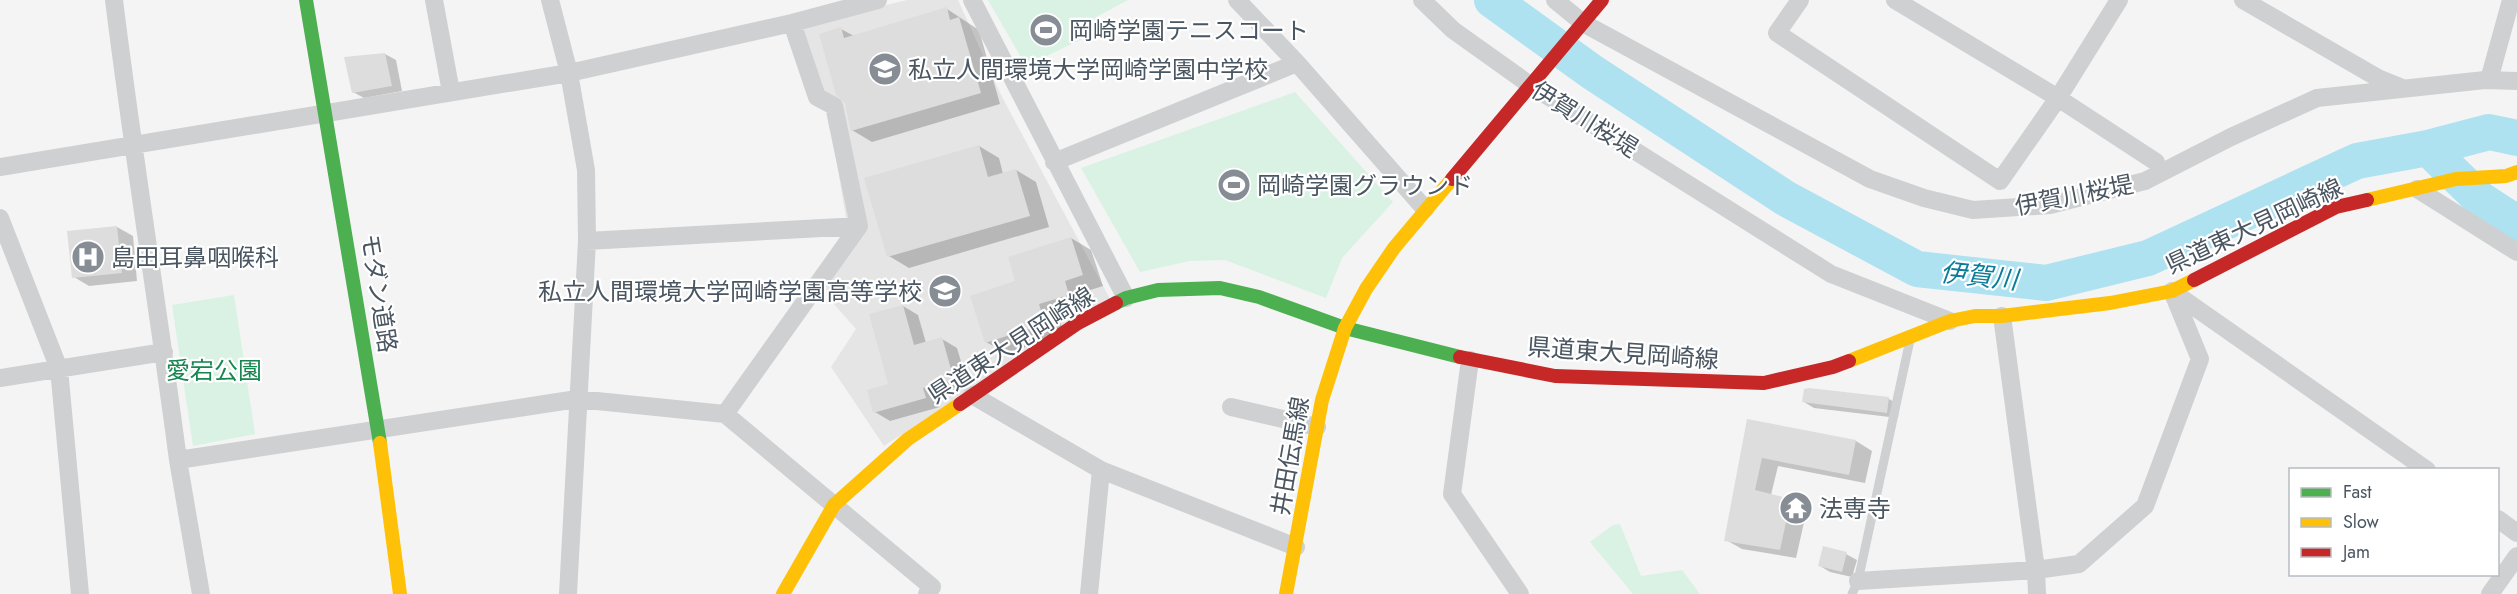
<svg xmlns="http://www.w3.org/2000/svg" width="2517" height="594" viewBox="0 0 2517 594" font-family="Jost,'Noto Sans JP',sans-serif">
<style>
.education{fill:#e6e5e6}
.green{fill:#d9f2e3}
.shadow{fill:#0003}
.lines{fill:none;stroke-linecap:round;stroke-linejoin:round}
.river{stroke:#aee2f0;stroke-width:36}
.building{fill:#ddddde}
.lane{stroke:#ced0d2;stroke-width:9}
.street{stroke:#ced0d2;stroke-width:18}
.fast{stroke:#4caf50;stroke-width:14}
.slow{stroke:#ffc107;stroke-width:14}
.jam{stroke:#c62828;stroke-width:14}
.labels{text-anchor:middle;dominant-baseline:central;stroke-width:4.5;stroke-linejoin:round;paint-order:stroke}
.poi-label{font-size:24px;fill:#4a5661;stroke:#fff;text-anchor:start}
.street-label{font-size:24px;fill:#4a5661;stroke:#fff}
.park-label{font-size:24px;fill:#17864f;stroke:#fff}
.water-label{font-size:26px;font-style:italic;fill:#0c7c9b;stroke:#fff}
</style>
<rect width="100%" height="100%" fill="#f4f4f4"/>
<path class="education" d="M907,0H958L1000,93L1110,299L884,446L831,367L856,329L824,293L850,242L826,98L800,26Z"/>
<path class="green" d="M988,0H1128L1083,24L1090,35L1026,66Z
M1295,92L1393,202L1342,258L1326,298L1225,260L1190,261L1140,272L1081,168Z
M234,295L255,434L193,446L172,305Z
M1620,524L1641,576L1682,570L1700,594H1633L1590,542L1613,525Z"/>
<path class="shadow" d="M947,9L979,30L1000,104L872,142L852,130L841,29L854,36Z
M385,54L396,60L402,91L364,98L353,92Z
M979,146L999,158L1003,174L1016,170L1036,182L1049,227L909,268L889,256Z
M117,227L133,236L137,281L89,286L74,277L69,232Z
M1071,238L1091,250L1103,286L1084,292L1088,306L1058,316L1065,335L1006,353L986,342L1017,282Z
M903,306L918,315L926,343L942,339L957,348L969,388L937,396L940,407L890,421L875,412L890,385Z
M1809,390L1889,399L1899,405L1898,418L1814,408L1804,402Z
M1748,420L1856,441L1872,451L1865,483L1778,466L1771,495L1791,500L1807,509L1796,558L1742,549L1726,540Z
M1846,554L1857,560L1852,577L1830,572L1820,566Z"/>
<g class="lines">
<path class="river" d="M1492,0L1592,72L1785,198L1917,269L2046,283L2148,258L2357,161L2428,148L2489,132L2517,138
M2437,157L2481,200L2517,223"/>
</g>
<path class="building" d="M947,7L950,20L959,17L981,93L851,131L845,103L836,95L819,34L841,27L844,38Z
M385,53L392,86L352,93L344,57Z
M979,145L988,177L1016,169L1030,216L887,257L864,178Z
M117,226L122,273L72,278L67,231Z
M1071,237L1083,275L1065,281L1069,295L1039,304L1045,324L985,343L970,296L1015,281L1008,257Z
M903,305L914,345L942,337L954,380L923,388L926,398L873,413L867,390L888,384L869,314Z
M1809,388L1889,397L1887,413L1802,402L1804,389Z
M1747,419L1856,440L1849,475L1762,458L1755,490L1791,499L1780,550L1724,541Z
M1823,546L1847,552L1842,572L1818,566Z"/>
<g class="lines">
<path class="lane" d="M1852,594L1858,581L1910,340"/>
<path class="street" d="M114,0C133,154 158,307 178,460L577,399L725,414L932,587L927,594
M434,0L451,92
M550,0L569,73L586,170L587,241L568,594
M972,0L1126,298
M1237,0L1297,63L1425,209
M1422,0L1453,30L1530,85L1831,274L1950,321
M1555,0L1583,23L1870,179L1924,198L1973,210L2050,205L2145,181L2231,137L2317,98L2485,80L2517,81
M1800,0L1777,33L2000,181L2058,98L2119,0
M1895,0L2058,98L2156,162
M2243,0L2378,78L2400,87
M2489,80L2511,0
M1054,162L1297,63
M0,167L569,73L792,23L878,0
M2417,189L2517,252
M0,218L59,369L80,594
M587,241L859,226
M2173,292L2427,470
M2002,316L2036,570L2037,594
M1470,360L1452,494L1520,594
M0,378L164,352
M972,395L1101,470L1296,547
M1231,407L1317,427
M725,414L859,226L834,106L817,97L792,23
M178,460L201,594
M2498,519L2517,533
M1858,581L2036,570L2079,564L2145,506L2200,359L2172,291
M1089,594L1101,470
M2490,594L2517,556"/>
<path class="fast" d="M306,0L380,443
M1116,303L1126,298L1158,290L1220,288L1259,297L1345,328L1460,357"/>
<path class="slow" d="M2367,200L2456,179L2506,176L2517,172
M1849,361L1950,321L1975,316H2002L2110,303L2172,291L2194,280
M380,443L400,594
M783,594L834,505L908,439L960,404
M1286,594L1322,400L1345,328L1366,289L1394,248L1452,179"/>
<path class="jam" d="M1452,179L1602,0
M2194,280L2336,207L2367,200
M1460,357L1555,376L1764,383L1833,367L1849,361
M960,404L1078,323L1116,303"/>
</g>
<defs>
<symbol id="stadium-disc" viewBox="-11 -11 22 22"><circle r="9.5" fill="#868d94" stroke="#fff"/><path d="M0-5a6.5 5 0 1 0 0 10a6.5 5 0 1 0 0-10ZM-3.5-1.8h7v3.6h-7Z" fill="#fff"/></symbol>
<symbol id="school-disc" viewBox="-11 -11 22 22"><circle r="9.5" fill="#868d94" stroke="#fff"/><path d="M0-5L7-2L0 1L-7-2ZM-4 1L0 2.5L4 1V4Q0 6-4 4Z" fill="#fff"/></symbol>
<symbol id="hospital-disc" viewBox="-11 -11 22 22"><circle r="9.5" fill="#868d94" stroke="#fff"/><path d="M-5-5h3v3.5h4V-5h3V5h-3V1.5h-4V5h-3Z" fill="#fff"/></symbol>
<symbol id="temple-disc" viewBox="-11 -11 22 22"><circle r="9.5" fill="#868d94" stroke="#fff"/><path d="M0-6L5-2H3V0L6.5 2.5H4V6H1.5V3h-3V6H-4V2.5H-6.5L-3 0V-2H-5Z" fill="#fff"/></symbol>
</defs>
<g fill-rule="evenodd">
<use href="#stadium-disc" x="1027" y="11" width="38" height="38"/>
<use href="#school-disc" x="866" y="50" width="38" height="38"/>
<use href="#stadium-disc" x="1215" y="166" width="38" height="38"/>
<use href="#hospital-disc" x="69" y="238" width="38" height="38"/>
<use href="#school-disc" x="926" y="272" width="38" height="38"/>
<use href="#temple-disc" x="1777" y="489" width="38" height="38"/>
</g>
<g class="labels">
<g class="poi-label">
<text x="1069" y="30">岡崎学園テニスコート</text>
<text x="908" y="69">私立人間環境大学岡崎学園中学校</text>
<text x="1257" y="185">岡崎学園グラウンド</text>
<text x="111" y="257">島田耳鼻咽喉科</text>
<text x="922" y="291" text-anchor="end">私立人間環境大学岡崎学園高等学校</text>
<text x="1819" y="508">法専寺</text>
</g>
<g class="street-label">
<text transform="translate(1585 119) rotate(32)">伊賀川桜堤</text>
<text transform="translate(2074 195) rotate(-11)">伊賀川桜堤</text>
<text transform="translate(2254 226) rotate(-25)">県道東大見岡崎線</text>
<text transform="translate(379 293) rotate(81)">モダン道路</text>
<text transform="translate(1011 345) rotate(-33)">県道東大見岡崎線</text>
<text transform="translate(1623 353) rotate(4)">県道東大見岡崎線</text>
<text transform="translate(1290 456) rotate(-80)">井田伝馬線</text>
</g>
<g class="park-label">
<text x="214" y="370">愛宕公園</text>
</g>
<g class="water-label">
<text transform="translate(1979 276) rotate(6)">伊賀川</text>
</g>
</g>
<rect x="2289" y="468" width="210" height="108" fill="#ffffff" stroke="#b7bbc0" stroke-width="1.5"/>
<rect x="2301" y="488" width="30" height="9" fill="#4caf50" stroke="#b7bbc0" stroke-width="1.5"/>
<text x="2343" y="498" font-size="18" fill="#4a5661">Fast</text>
<rect x="2301" y="518" width="30" height="9" fill="#ffc107" stroke="#b7bbc0" stroke-width="1.5"/>
<text x="2343" y="528" font-size="18" fill="#4a5661">Slow</text>
<rect x="2301" y="548" width="30" height="9" fill="#c62828" stroke="#b7bbc0" stroke-width="1.5"/>
<text x="2343" y="558" font-size="18" fill="#4a5661">Jam</text>
</svg>
